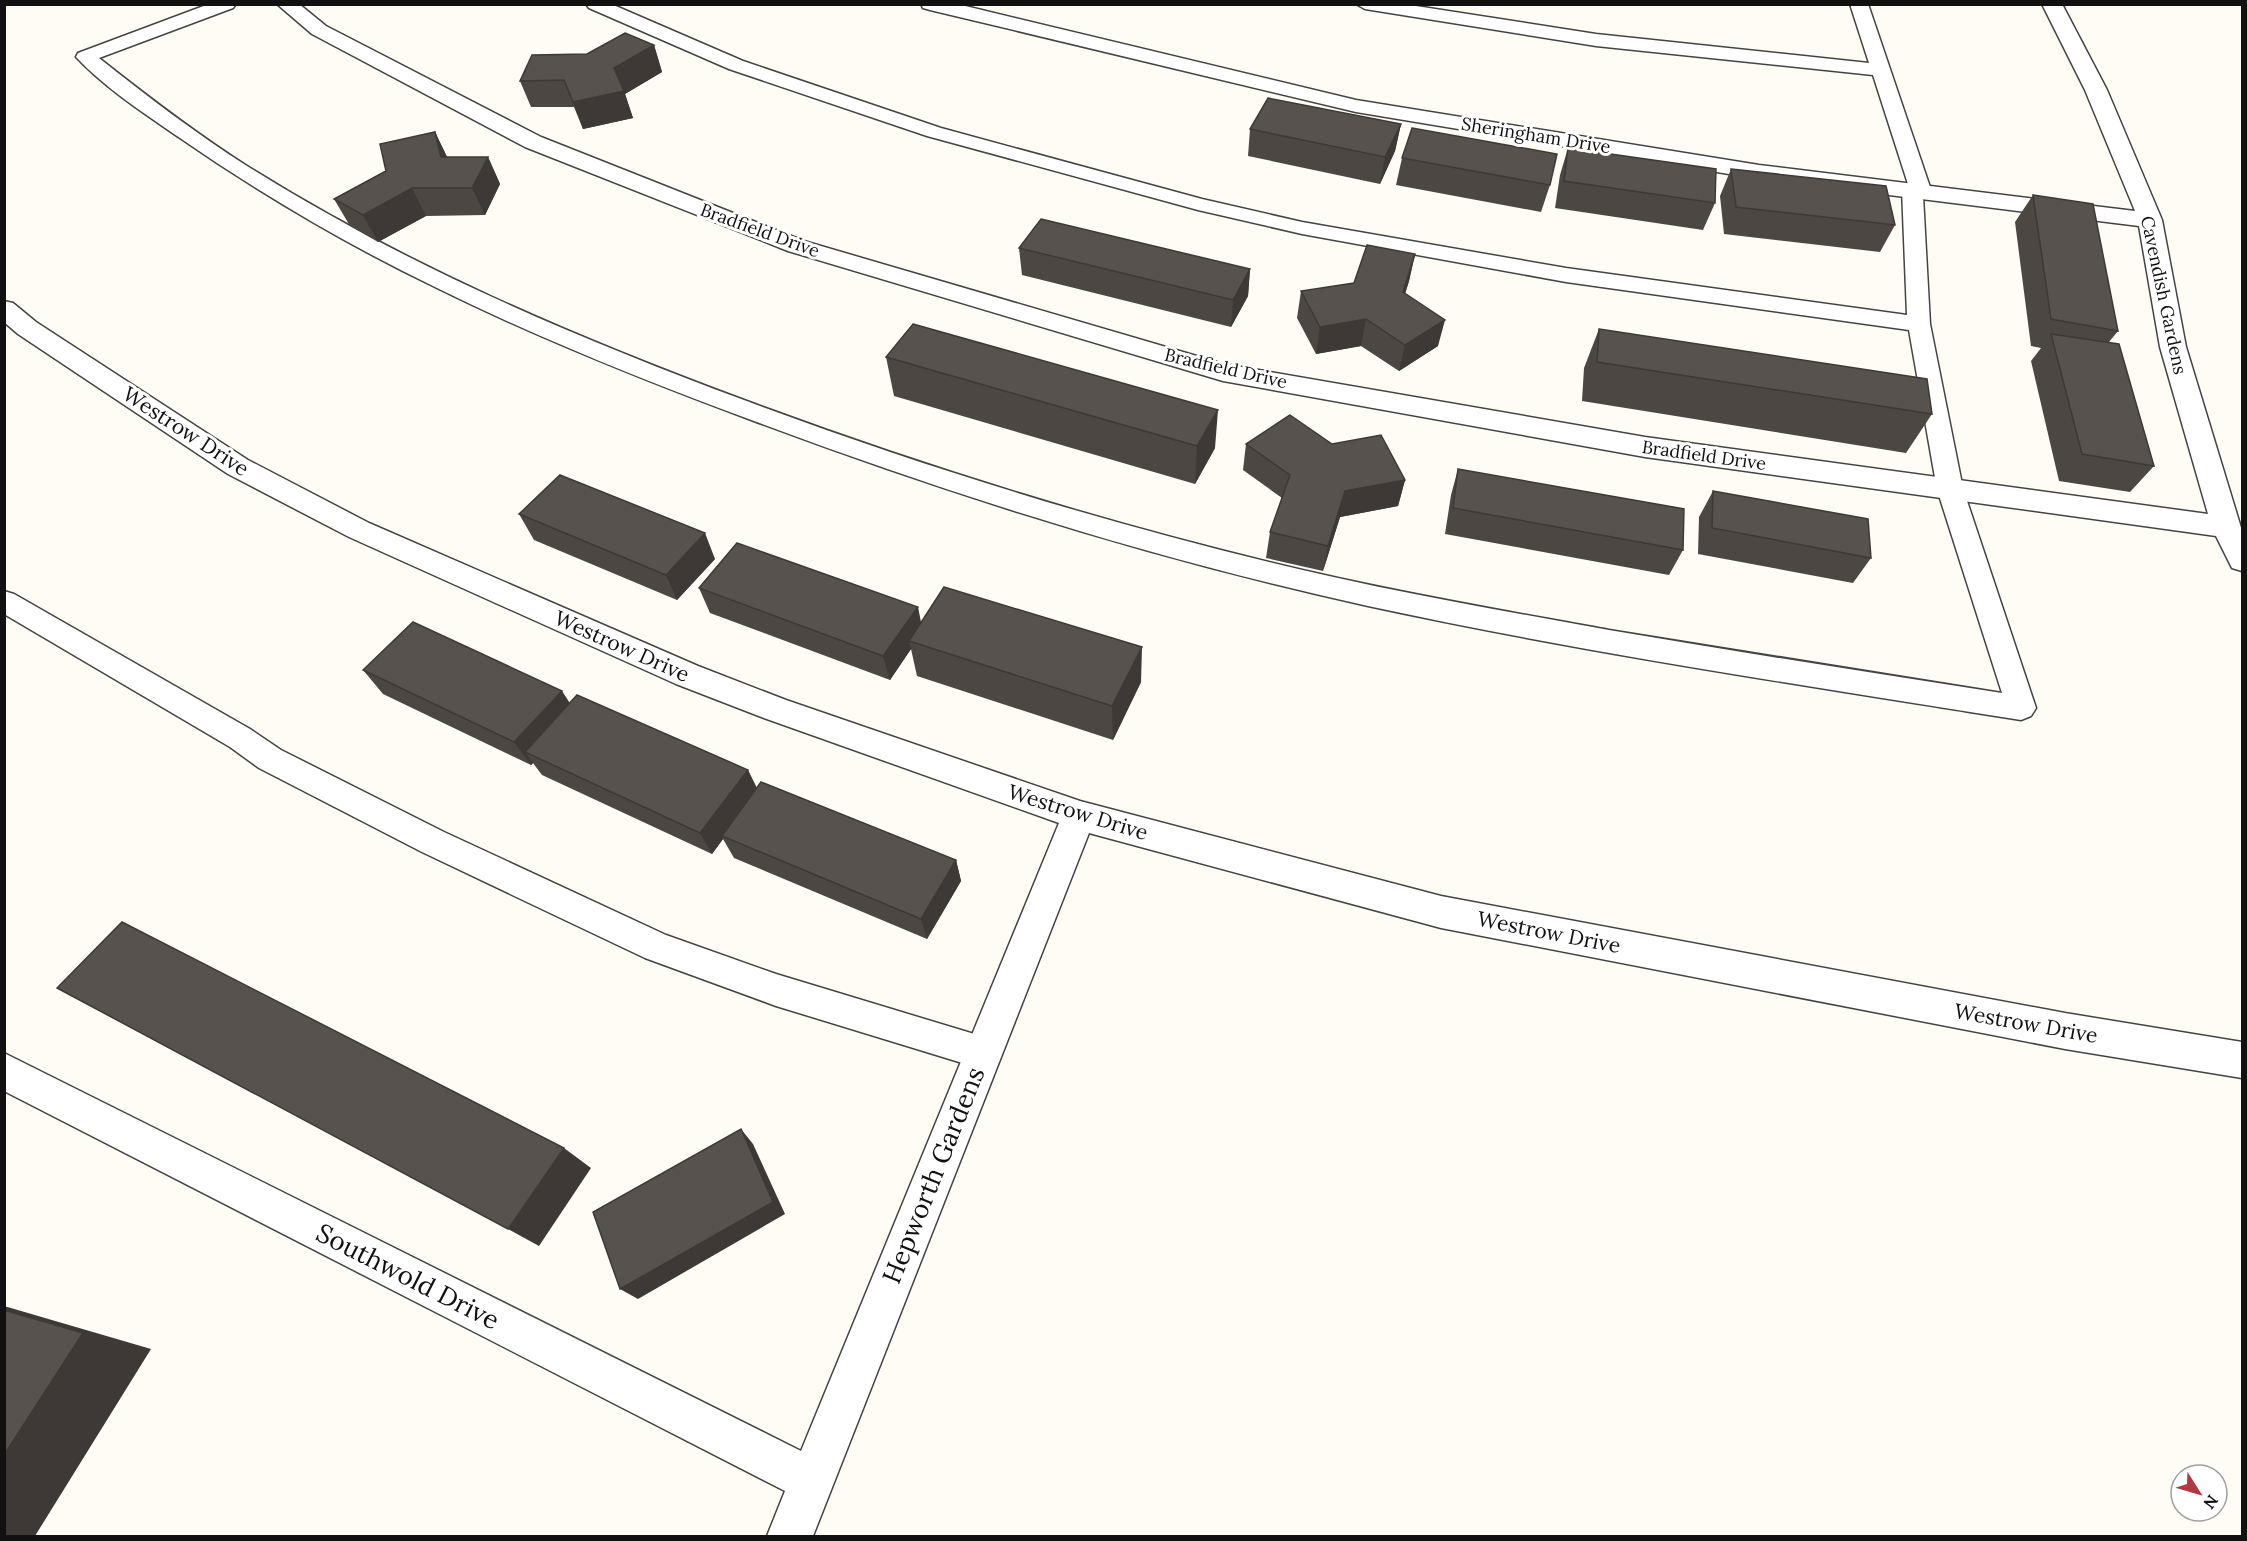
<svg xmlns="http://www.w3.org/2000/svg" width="2247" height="1541" viewBox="0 0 2247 1541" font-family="Lora,serif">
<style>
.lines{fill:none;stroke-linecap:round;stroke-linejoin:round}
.lane-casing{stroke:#444;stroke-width:3}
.street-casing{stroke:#444;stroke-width:3}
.lane{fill:#fff;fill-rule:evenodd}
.street{fill:#fff;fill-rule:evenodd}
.wall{fill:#4c4743}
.shaded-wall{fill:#3e3937}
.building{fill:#58524e;stroke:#3e3937;stroke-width:1.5}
.labels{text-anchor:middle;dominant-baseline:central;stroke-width:6;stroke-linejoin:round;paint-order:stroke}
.far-street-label{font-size:18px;fill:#111;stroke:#fff}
.street-label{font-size:21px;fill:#111;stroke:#fff}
.near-street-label{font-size:26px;fill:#111;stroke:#fff}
</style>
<rect width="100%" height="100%" fill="#fefcf5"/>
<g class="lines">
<defs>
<path id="lane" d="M209,4H236L233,8L99,58C147,96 195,133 247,166C403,264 572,336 744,400C935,471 1130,531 1329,576C1422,597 1516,613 1609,630C1740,652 1871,673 2002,693L1937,489L1909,330L1566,282L1302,234L1198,210L927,136L729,69L589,8L586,4H611L743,61L941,128L1202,199L1302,222L1566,268L1907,315L1902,189L1908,184L1873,75L1596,46L1365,9L1356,4H1403L1596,34L1869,63L1850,4H1868L1931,190L1928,194L1923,196L1930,324L1963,489L2036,708L2031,716L2021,720L1970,712C1769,680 1567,649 1368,606C1159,560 954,496 754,421C646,381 538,338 435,287C346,244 261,194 180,138C145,114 105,88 76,57L78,53Z
M4,591L14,594L250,729L281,750L444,832L666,935L776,974L994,1040L999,1052L994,1064L982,1069L776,1006L645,958L422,852L259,768L230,747L4,614Z"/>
<path id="street" d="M277,4H299L326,26L541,137L804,241L1224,364L1645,437L2208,514L2160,347L2139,226L1759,179L1356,112L930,10L923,8L921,4H957L1356,100L1759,165L2135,211L2085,90L2042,4H2062L2107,90L2162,220L2186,347L2242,531V571L2232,568L2216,536L1645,457L1223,381L788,251L525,147L312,34Z
M4,301L13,303L36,322L248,460L369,523L698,666L786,700L1080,801L1441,896L2065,1013L2242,1042V1078L2065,1049L1441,928L1089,833L813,1536H767L785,1491L4,1091V1053L801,1451L1059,823L764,718L676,684L349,537L228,474L18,334L4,322Z"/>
</defs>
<use href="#lane" class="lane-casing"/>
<use href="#street" class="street-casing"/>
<use href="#lane" class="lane"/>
<use href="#street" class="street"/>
</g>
<path class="wall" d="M654,45L662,72L625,94L633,118L583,129L574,107H531L520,81L587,54Z
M1401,124L1395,151L1380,184L1248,156L1250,129Z
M435,132L447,157H488L500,184L485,215L426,216L378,242L350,226L334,199L386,171Z
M1568,148L1715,203L1703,230L1555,208L1560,175Z
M1402,158L1550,185L1541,212L1396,185Z
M1731,169L1895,225L1880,252L1724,234L1720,196Z
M2033,195L2118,331L2109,342L2154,466L2130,492L2059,481L2031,361L2041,348L2031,346L2015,222Z
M1019,248L1250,269L1248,296L1231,327L1022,275Z
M1415,254L1409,281L1405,294L1438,346L1399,371L1361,346L1316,354L1297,318L1301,291L1354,283Z
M1599,329L1932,414L1906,453L1582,401L1584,368Z
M886,357L1215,448L1195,484L894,396Z
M1246,444H1332L1405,480L1398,506L1340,517L1323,571L1266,558L1270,532L1282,498L1243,470Z
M1458,469L1683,550L1669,575L1445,534L1451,495Z
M1713,491L1871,558L1853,583L1698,554L1699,517Z
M519,514L715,559L677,600L534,540Z
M699,588L921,623L1141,682L1113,740L917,676L911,649L890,680L710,613Z
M363,670L570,703L748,770L757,788L956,860L961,881L927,939L734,858L723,839L712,854L542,775L533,763L531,765L383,694Z"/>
<path class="shaded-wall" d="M654,45L662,72L625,94L633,118L583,129L573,102L614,68Z
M1401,124L1395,151L1380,184L1385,157Z
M435,132L448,159L441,157Z
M488,157L500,184L485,215L472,188Z
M412,188L426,216L378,242L363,215Z
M1415,254L1409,281L1397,319L1403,292Z
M1250,269L1248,296L1231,327L1233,300Z
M1366,319L1361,346L1316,354L1320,327Z
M1445,320L1438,346L1399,371L1405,345Z
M1218,410L1215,448L1195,484L1197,446Z
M1405,480L1398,506L1340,517L1323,571L1328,546L1345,491Z
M705,533L715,559L677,600L666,575Z
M918,607L923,632L909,641L911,649L890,680L883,656Z
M1142,647L1141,682L1113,740L1112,706Z
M562,691L577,714L525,752L533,763L531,765L514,742Z
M748,770L758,792L722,836L723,839L712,854L700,833Z
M956,860L961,881L927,939L921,919Z
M741,1129L753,1144L785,1214L638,1299L620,1289Z
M564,1148L591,1168L539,1246L508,1229Z
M4,1306L151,1349L35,1536H4Z"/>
<path class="building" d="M625,33L654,45L614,68L624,91L573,102L564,80L520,81L532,55L587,54Z
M1268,98L1401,124L1385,157L1250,129Z
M1412,128L1557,154L1550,185L1402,158Z
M435,132L441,157H488L472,188H412L363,215L334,199L386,171L380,144Z
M1568,148L1716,169L1715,203L1564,181Z
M1731,169L1886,186L1895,225L1736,207Z
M2033,195L2093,204L2118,331L2051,319Z
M1041,219L1250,269L1233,300L1019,248Z
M1367,245L1415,254L1403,292L1445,320L1405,345L1366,319L1320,327L1301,291L1354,283Z
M913,324L1218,410L1197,446L886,357Z
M1599,329L1927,379L1932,414L1597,362Z
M2051,334L2119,344L2154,466L2082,454Z
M1290,415L1332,444L1381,435L1405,480L1345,491L1328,546L1270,532L1290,475L1246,444Z
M1458,469L1684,509L1683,550L1453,508Z
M560,475L705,533L666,575L519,514Z
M1713,491L1868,519L1871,558L1712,528Z
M737,543L918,607L883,656L699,588Z
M944,587L1142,647L1112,706L909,641Z
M413,622L562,691L514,742L363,670Z
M577,695L748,770L700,833L525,752Z
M761,782L956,860L921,919L722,836Z
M122,922L564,1148L508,1229L57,988Z
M741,1129L773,1202L620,1289L593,1212Z
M4,1310L83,1333L4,1455Z"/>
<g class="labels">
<g class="far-street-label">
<text transform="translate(1536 135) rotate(9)">Sheringham Drive</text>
<text transform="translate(760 230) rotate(20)">Bradfield Drive</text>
<text transform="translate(2164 295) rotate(78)">Cavendish Gardens</text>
<text transform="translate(1226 368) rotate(13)">Bradfield Drive</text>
<text transform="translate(1704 455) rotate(8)">Bradfield Drive</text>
</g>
<g class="street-label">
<text transform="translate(186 431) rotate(33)">Westrow Drive</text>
<text transform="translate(622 646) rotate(24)">Westrow Drive</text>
<text transform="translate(1078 812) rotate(17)">Westrow Drive</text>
<text transform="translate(1549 932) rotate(11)">Westrow Drive</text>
<text transform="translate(2026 1023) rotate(10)">Westrow Drive</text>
</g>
<g class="near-street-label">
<text transform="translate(933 1175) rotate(-68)">Hepworth Gardens</text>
<text transform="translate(408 1276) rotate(27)">Southwold Drive</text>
</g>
</g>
<rect width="2247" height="1541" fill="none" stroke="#111111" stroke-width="12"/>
<g transform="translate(2199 1493) rotate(127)"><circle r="28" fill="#ffffff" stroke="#a0a0a0" stroke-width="1.5"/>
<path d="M0-4.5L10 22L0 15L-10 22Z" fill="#b23841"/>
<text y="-9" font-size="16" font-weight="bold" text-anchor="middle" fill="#111111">N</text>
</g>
</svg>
